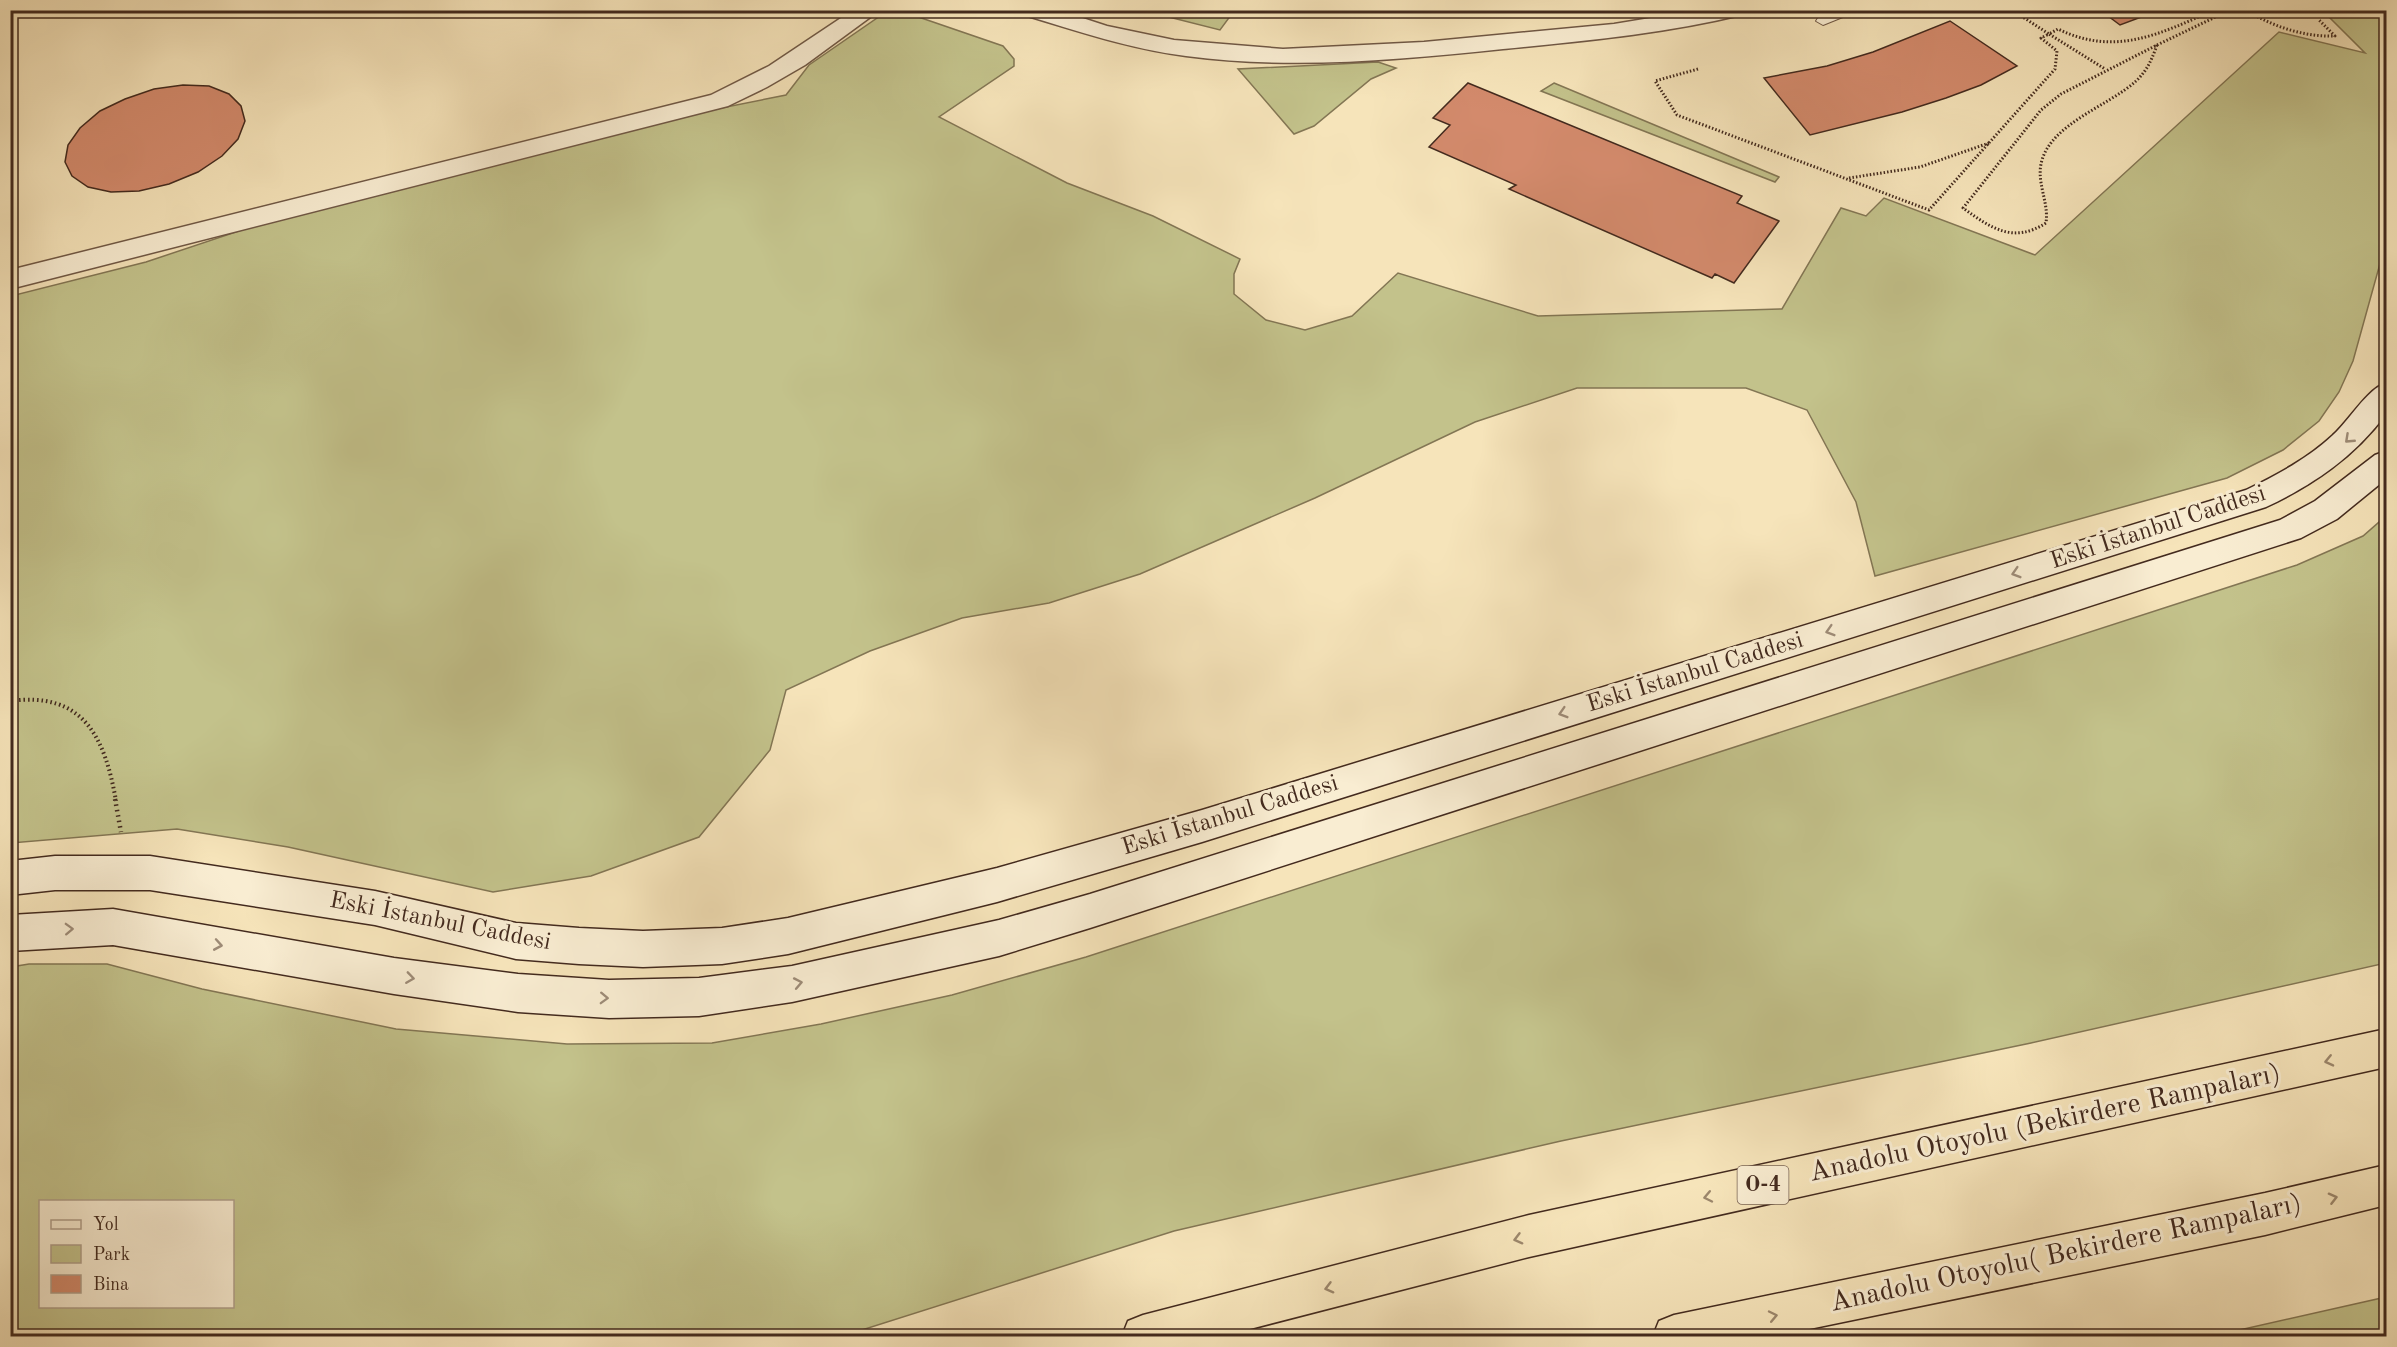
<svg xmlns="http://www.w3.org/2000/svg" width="2397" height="1347" viewBox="0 0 2397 1347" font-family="'Old Standard TT',serif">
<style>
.green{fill:#c3c28b;stroke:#837654;stroke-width:1.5;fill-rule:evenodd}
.building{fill:#d38a6c;stroke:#432a1e;stroke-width:1.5}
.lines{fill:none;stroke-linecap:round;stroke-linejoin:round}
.service-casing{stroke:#705845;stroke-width:2}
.minor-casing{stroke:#705845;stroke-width:3}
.secondary-casing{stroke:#432a1e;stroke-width:3}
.motorway-casing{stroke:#432a1e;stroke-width:3}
.path-far2{stroke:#432a1e;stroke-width:3;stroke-dasharray:1.5 2;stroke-linecap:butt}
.path-far1{stroke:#432a1e;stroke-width:4;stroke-dasharray:1.5 3;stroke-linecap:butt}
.path{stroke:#432a1e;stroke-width:4.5;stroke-dasharray:1.5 4;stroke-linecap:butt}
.service{fill:#f9edd2;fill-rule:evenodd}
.minor{fill:#f9edd2;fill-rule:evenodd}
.secondary{fill:#f9edd2;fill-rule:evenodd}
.motorway{fill:#f6e4ba;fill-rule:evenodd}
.oneway{stroke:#9e8c78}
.oneway2{stroke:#9c876c}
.labels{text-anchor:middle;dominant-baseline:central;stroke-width:6;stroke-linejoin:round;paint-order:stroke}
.shield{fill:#f9edd2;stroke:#7a6454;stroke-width:1.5}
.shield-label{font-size:22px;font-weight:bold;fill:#432a1e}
.street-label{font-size:24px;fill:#432a1e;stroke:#f9edd2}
.near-street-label{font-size:28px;fill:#432a1e;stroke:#f9edd2}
</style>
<rect width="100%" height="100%" fill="#f6e4ba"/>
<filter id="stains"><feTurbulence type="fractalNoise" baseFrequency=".00333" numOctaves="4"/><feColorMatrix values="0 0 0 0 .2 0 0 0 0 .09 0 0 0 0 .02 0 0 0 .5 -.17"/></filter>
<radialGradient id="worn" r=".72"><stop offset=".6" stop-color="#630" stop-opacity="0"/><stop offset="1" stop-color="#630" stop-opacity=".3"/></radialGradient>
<path class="green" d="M901,11L1003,46L1014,59V66L939,117L1067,183L1153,216L1240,259L1234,274V294L1266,320L1305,330L1352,316L1398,273L1538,316L1782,309L1841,208L1866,216L1884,198L2035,255L2279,32L2365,53L2323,11H2386V242L2353,361L2339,392L2319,421L2283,450L2227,478L1875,576L1856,502L1807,410L1746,388H1577L1475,422L1315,498L1140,574L1049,603L962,618L870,651L786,690L770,750L699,837L591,876L493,892L288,847L177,829L11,843V296L146,262L436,165L786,95L809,65L883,14Z
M1145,11H1234L1220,30Z
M1378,62L1396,68L1371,79L1314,126L1294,134L1238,69Z
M1554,83L1779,177L1775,182L1541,91Z
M2386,516V963L2031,1043L1561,1141L1174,1231L843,1336H11V967L29,964H107L202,989L396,1029L567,1044L712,1043L821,1024L952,995L1086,957L2297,565L2363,536ZM40,1202H232V1306H40Z
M2386,1297V1336H2213Z"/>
<path class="building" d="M2100,10H2160L2120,25Z
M1950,21L2017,66L1981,85L1946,98L1902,112L1810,135L1764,78L1827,66L1873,52Z
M1468,83L1742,196L1737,203L1779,221L1734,283L1715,274L1712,278L1509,189L1516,185L1429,147L1450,125L1433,118Z
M183,85L209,86L229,94L241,106L245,121L238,139L222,156L198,172L169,184L139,191L111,192L88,187L72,176L65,162L68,145L80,128L100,111L125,99L154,89Z"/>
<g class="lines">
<defs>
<path id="service" d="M1840,10H1860L1823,25L1816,21L1818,18Z"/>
<path id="minor" d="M853,10H880L805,65L767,87L728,106L10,289V270L711,95L769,66Z
M1021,10H1058L1107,26L1174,40L1283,49L1424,42L1614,24L1699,10H1744L1741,15C1663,34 1583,41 1503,49C1398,60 1292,70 1186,56C1130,49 1078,31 1024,15Z"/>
<path id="secondary" d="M2386,383V414C2354,457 2313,485 2266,507L1202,842L997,902L788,954L722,964L643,967L579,964L516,959L375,925L150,890H55L10,895V861L55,856H150L375,891L516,923L579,928L643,931L722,928L788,918L997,868L1202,810L2246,490C2277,475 2307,459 2333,435C2349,421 2367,389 2386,383Z
M2386,451V479L2337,519L2301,538L1090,928L999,956L792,1002L699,1016L609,1018L518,1012L394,994L113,945L10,951V915L113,909L394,958L518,974L609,980L699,978L792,966L999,920L1090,894L2280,520L2315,501L2375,455Z"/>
<path id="motorway" d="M2386,1029V1067L1529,1257L1223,1336H1122L1128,1321L1143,1315L1529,1215Z
M2386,1165V1205L2265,1235L1775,1336H1653L1659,1321L1674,1315L2265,1193Z"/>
</defs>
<use href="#service" class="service-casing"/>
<use href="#minor" class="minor-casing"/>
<use href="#secondary" class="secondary-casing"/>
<use href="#motorway" class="motorway-casing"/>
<path class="path-far2" d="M2012,10L2049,34L2058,29C2115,57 2160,34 2214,10
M2245,10C2273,26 2302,37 2335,36L2319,20
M2157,45C2152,59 2147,71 2136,81C2109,106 2049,124 2041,164C2037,184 2049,203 2046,223C2013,244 1991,228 1963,208L2041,110L2061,94Z
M2157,45L2230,10
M1698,69L1655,81L1677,115L1929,210L2055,69L2057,51L2041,38L2049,34L2105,69
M1849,178L1920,167L1989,143"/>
<path class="path-far1" d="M10,701C84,691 105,738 116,801"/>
<path class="path" d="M115,799L121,832"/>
<use href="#service" class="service"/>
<use href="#minor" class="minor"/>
<use href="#secondary" class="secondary"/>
<use href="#motorway" class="motorway"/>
</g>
<defs><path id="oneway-chevron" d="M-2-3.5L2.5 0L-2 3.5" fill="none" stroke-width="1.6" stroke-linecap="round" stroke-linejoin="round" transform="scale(1.5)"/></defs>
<g class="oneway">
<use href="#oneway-chevron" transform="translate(2349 439) rotate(137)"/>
<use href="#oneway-chevron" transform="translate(2016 573) rotate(163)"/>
<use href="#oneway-chevron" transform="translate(1830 631) rotate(163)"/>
<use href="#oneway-chevron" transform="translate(1563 713) rotate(163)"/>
<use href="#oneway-chevron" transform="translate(69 929) rotate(-2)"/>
<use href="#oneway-chevron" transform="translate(218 945) rotate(10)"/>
<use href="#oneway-chevron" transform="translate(410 978) rotate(8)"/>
<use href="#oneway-chevron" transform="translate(798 983) rotate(-11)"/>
<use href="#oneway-chevron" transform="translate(604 998) rotate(2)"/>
</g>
<g class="oneway2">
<use href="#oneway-chevron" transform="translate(2329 1061) rotate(167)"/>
<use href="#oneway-chevron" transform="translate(1708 1197) rotate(168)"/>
<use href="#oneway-chevron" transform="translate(2333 1198) rotate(-14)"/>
<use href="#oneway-chevron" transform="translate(1518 1239) rotate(165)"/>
<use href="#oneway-chevron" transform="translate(1329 1288) rotate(165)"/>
<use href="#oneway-chevron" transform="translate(1773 1316) rotate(-12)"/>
</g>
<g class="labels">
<rect class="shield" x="1737.5" y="1166" width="51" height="38" rx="4.5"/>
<g class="shield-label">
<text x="1763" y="1185">O-4</text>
</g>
<g class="street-label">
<text transform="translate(2158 528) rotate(-18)">Eski İstanbul Caddesi</text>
<text transform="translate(1695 673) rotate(-17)">Eski İstanbul Caddesi</text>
<text transform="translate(1230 816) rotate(-17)">Eski İstanbul Caddesi</text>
<text transform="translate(440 922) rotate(11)">Eski İstanbul Caddesi</text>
</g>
<g class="near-street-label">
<text transform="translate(2045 1124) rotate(-12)">Anadolu Otoyolu (Bekirdere Rampaları)</text>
<text transform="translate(2066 1254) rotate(-12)">Anadolu Otoyolu( Bekirdere Rampaları)</text>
</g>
</g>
<rect width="2397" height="1347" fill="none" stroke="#f6e4ba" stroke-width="36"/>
<rect x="12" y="12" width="2373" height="1323" fill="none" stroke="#432a1e" stroke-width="3"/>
<rect x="18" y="18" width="2361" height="1311" fill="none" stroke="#432a1e" stroke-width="1.5"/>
<rect x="39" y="1200" width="195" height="108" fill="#f9edd2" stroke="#b09f8a" stroke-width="1.5"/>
<rect x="51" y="1220" width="30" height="9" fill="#f9edd2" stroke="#b09f8a" stroke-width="1.5"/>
<text x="93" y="1230" font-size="18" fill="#432a1e">Yol</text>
<rect x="51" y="1245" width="30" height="18" fill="#c3c28b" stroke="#b09f8a" stroke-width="1.5"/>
<text x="93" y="1260" font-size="18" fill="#432a1e">Park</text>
<rect x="51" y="1275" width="30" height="18" fill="#d38a6c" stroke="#b09f8a" stroke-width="1.5"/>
<text x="93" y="1290" font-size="18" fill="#432a1e">Bina</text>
<rect width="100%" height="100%" filter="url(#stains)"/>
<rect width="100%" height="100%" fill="url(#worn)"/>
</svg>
